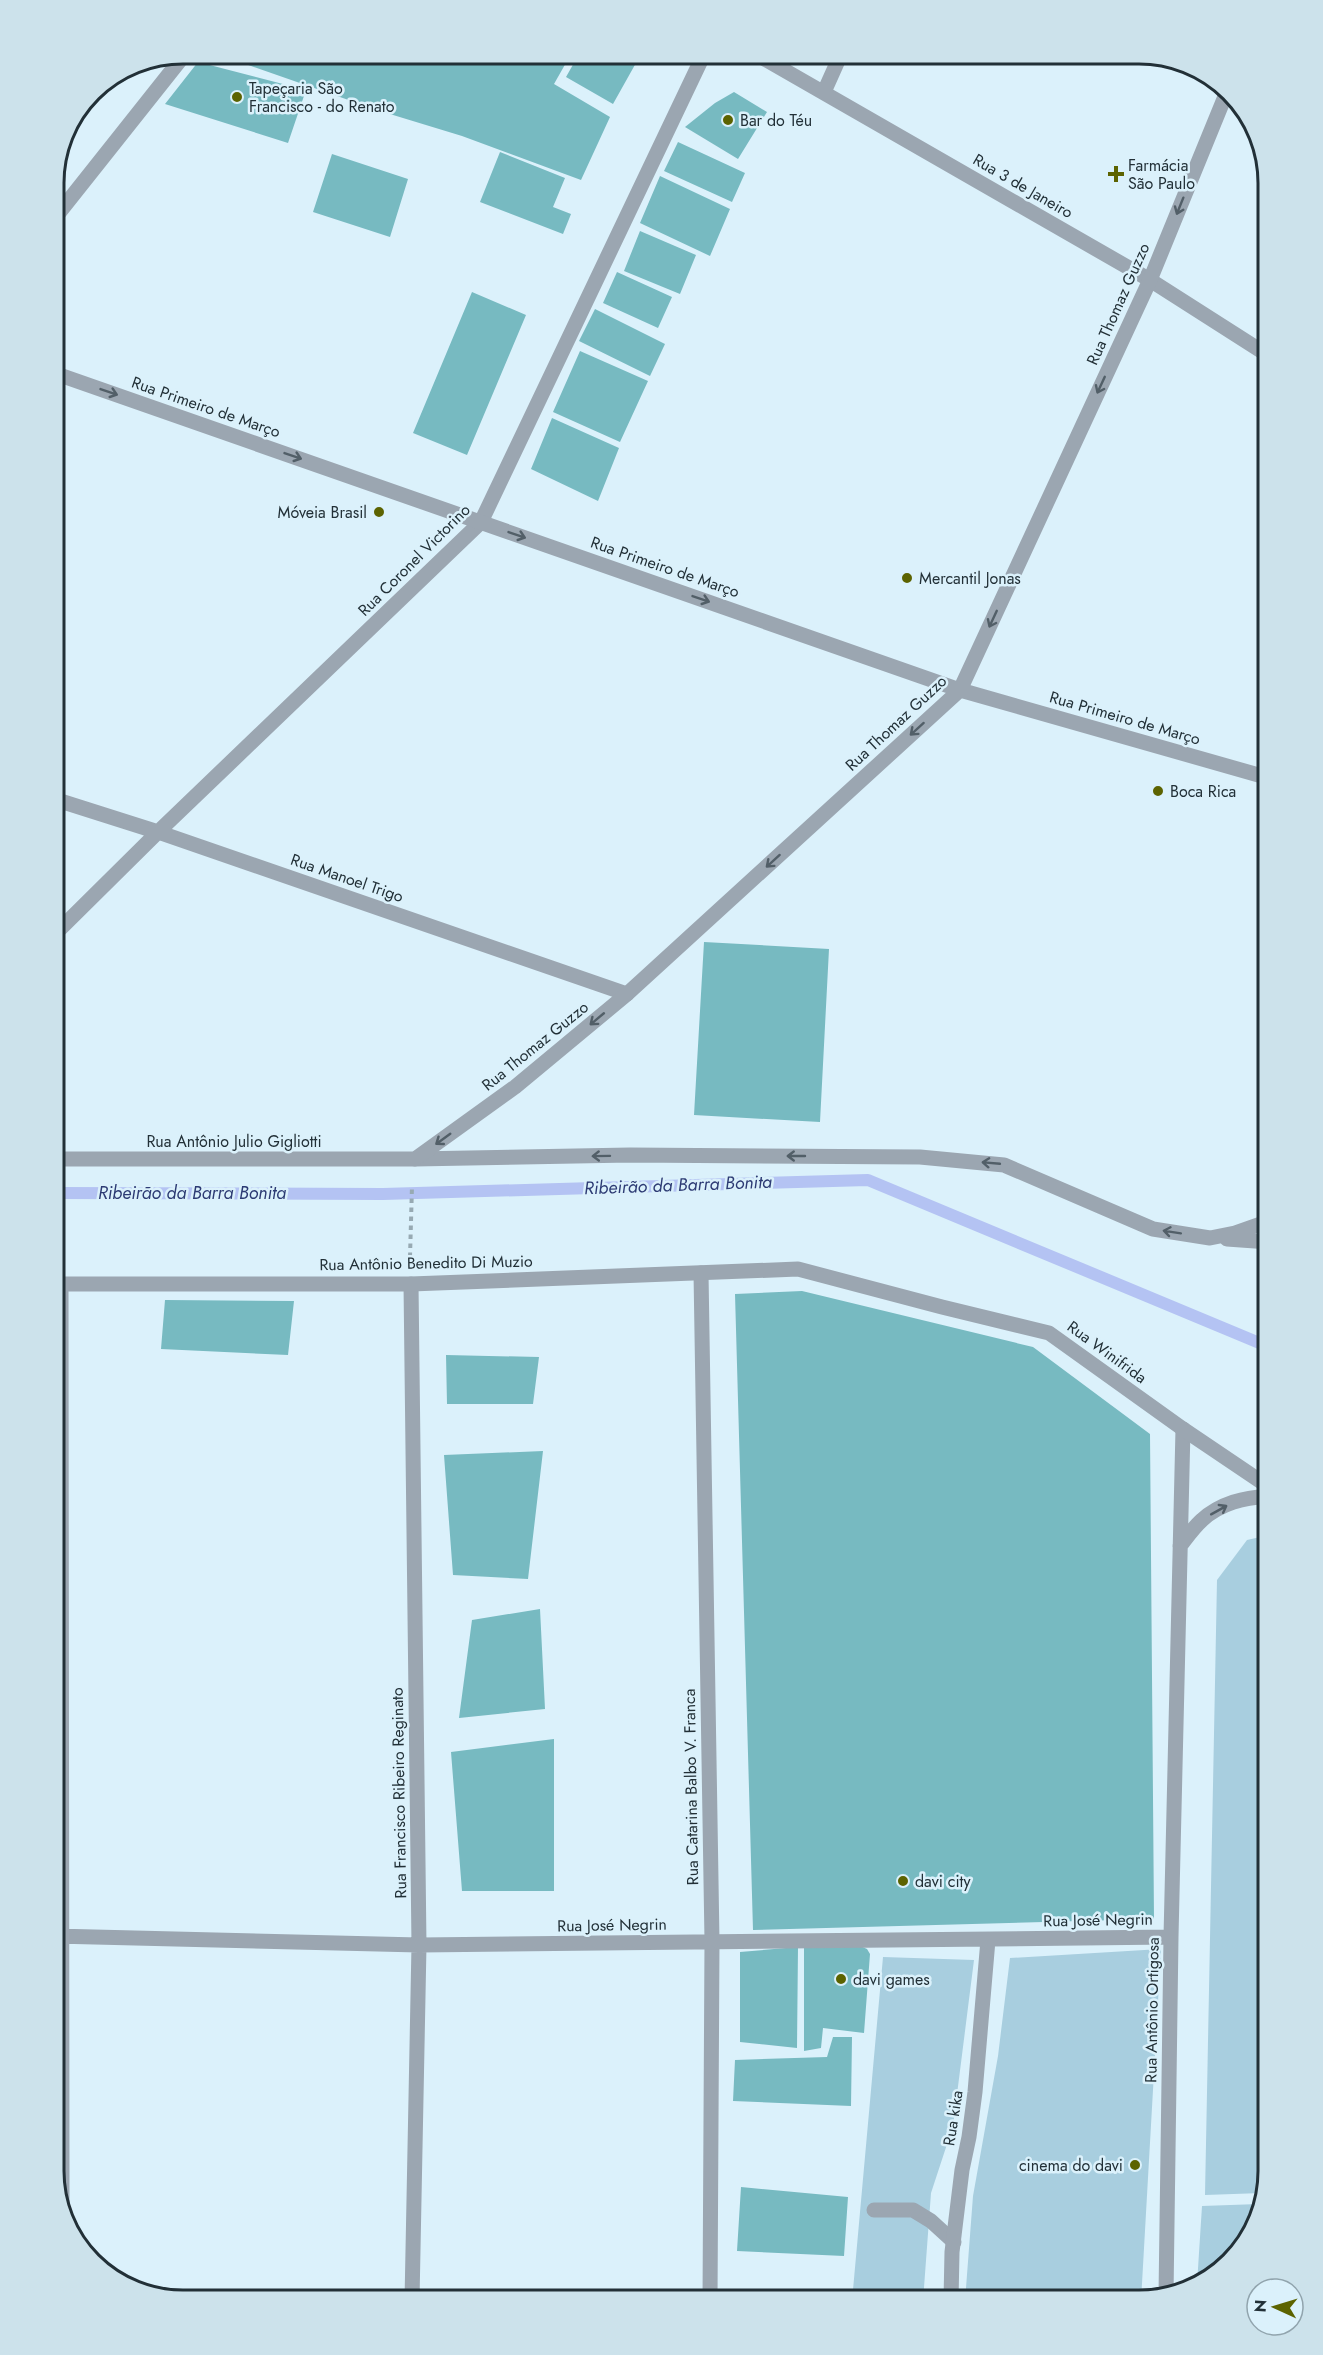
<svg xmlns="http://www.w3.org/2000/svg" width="1323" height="2355" viewBox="0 0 1323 2355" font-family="Jost,sans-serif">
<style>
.green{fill:#a8cedf}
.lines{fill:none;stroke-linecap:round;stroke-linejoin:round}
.stream{stroke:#b4c3f3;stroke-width:12}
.building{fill:#77bac1}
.path{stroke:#97aab3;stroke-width:4;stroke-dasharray:4.5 4.5;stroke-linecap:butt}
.service{stroke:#9ba6b1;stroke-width:15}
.minor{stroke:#9ba6b1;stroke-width:15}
.tertiary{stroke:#9ba6b1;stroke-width:15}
.oneway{stroke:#525f68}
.poi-dot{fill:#5c6300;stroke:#dbf1fb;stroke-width:2}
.labels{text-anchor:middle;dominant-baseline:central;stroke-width:5;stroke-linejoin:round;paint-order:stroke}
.poi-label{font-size:16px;fill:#223037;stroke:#dbf1fb;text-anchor:start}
.street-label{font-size:16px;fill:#223037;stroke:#dbf1fb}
.water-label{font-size:18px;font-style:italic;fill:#2d3b74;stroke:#dbf1fb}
.rim{fill:none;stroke:#223037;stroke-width:3}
</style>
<rect width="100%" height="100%" fill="#dbf1fb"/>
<path class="green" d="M1269,1535V2171L1262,2193L1205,2195L1217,1580L1247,1540Z
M1161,1949L1141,2301H965L973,2196L998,2056L1010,1958Z
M883,1957L974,1960L953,2126L931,2193L923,2301H852Z
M1259,2204L1247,2243L1197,2284L1202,2206Z"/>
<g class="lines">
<path class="stream" d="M54,1193L383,1194L868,1180L1269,1347"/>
</g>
<path class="building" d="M217,54H571L554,84L610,117L581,180L462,136L380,111Z
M579,54H641L613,104L566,77Z
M198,62L306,90L288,143L165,104Z
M734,92L767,112L738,159L685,127L715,103Z
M678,142L745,173L732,202L664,171Z
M500,152L565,178L553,207L571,214L563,234L480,202Z
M332,154L408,179L390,237L313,212Z
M660,176L730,209L710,256L640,223Z
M640,231L696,255L680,294L624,271Z
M617,272L672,297L658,328L603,303Z
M472,292L526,315L467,455L413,433Z
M595,309L665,344L650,376L579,341Z
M580,351L648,381L620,442L553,412Z
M552,418L619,448L598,501L531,469Z
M704,942L829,949L820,1122L694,1115Z
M802,1291L1033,1347L1150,1434L1154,1919L753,1930L735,1294Z
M165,1300L294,1301L288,1355L161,1349Z
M446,1355L539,1357L533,1404H447Z
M543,1451L528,1579L453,1575L444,1455Z
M540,1609L545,1709L459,1718L472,1620Z
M554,1739V1891H462L451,1752Z
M858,1945L867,1949L870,1954L864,2033L823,2028L821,2048L804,2051V1948Z
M798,1947L797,2048L740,2042V1952Z
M833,2037H852L851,2106L733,2101L735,2060L827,2057Z
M741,2187L848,2197L844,2256L737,2251Z"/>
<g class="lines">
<path class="path" d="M410,1257L412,1186"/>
<path class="service" d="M415,1159L630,1155L920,1157L1004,1165L1153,1229L1210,1238L1235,1233L1269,1221
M1227,1239L1269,1242
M874,2210H913L931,2221L954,2242"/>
<path class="minor" d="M756,54L1150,280L1269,356
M824,92L841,54
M54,799L158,832L627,994
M54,935L158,832L481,522L704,54
M701,1273L712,1941L710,2301
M61,1284L62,2212
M411,1284L419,1945L412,2301
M1180,1546C1187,1537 1194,1527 1202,1520C1219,1504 1246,1496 1269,1497
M54,1936L419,1945L1171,1937
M1166,2296L1171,1937L1183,1429
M951,2301L952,2252L962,2170L969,2137L975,2092L988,1940"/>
<path class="tertiary" d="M54,219L185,54
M54,373L960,690L1269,778
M54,1159H415L515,1087L627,994L960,690L1150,280L1226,94
M54,1284H411L798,1269L942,1307L1049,1333L1183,1429L1269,1487"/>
</g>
<defs><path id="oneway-shaft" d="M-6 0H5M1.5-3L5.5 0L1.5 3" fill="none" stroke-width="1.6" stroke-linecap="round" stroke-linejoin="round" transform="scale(1.5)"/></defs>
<g class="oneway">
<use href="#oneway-shaft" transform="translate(1180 206) rotate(112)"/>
<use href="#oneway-shaft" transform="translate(1101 385) rotate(115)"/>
<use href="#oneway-shaft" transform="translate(109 392) rotate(19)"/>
<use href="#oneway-shaft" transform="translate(293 456) rotate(19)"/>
<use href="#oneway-shaft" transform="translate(517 535) rotate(19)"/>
<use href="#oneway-shaft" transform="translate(701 599) rotate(19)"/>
<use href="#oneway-shaft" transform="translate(993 619) rotate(115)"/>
<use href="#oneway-shaft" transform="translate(917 729) rotate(138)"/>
<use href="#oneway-shaft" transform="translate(773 861) rotate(138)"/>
<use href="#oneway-shaft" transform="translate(597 1019) rotate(140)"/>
<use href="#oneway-shaft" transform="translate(443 1139) rotate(144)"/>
<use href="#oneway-shaft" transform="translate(601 1156) rotate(179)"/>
<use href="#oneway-shaft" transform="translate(796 1156) rotate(-180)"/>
<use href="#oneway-shaft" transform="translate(991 1163) rotate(-175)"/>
<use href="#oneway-shaft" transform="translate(1172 1232) rotate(-171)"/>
<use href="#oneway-shaft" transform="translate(1219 1510) rotate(-29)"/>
</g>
<g class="poi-dot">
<circle cx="237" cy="97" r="6"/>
<circle cx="728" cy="120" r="6"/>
<path d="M1113 165h6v6h6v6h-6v6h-6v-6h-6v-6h6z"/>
<circle cx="379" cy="512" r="6"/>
<circle cx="907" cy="578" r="6"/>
<circle cx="1158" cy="791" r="6"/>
<circle cx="903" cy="1881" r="6"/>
<circle cx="841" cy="1979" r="6"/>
<circle cx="1135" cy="2165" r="6"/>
</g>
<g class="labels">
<g class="poi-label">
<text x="249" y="88">Tapeçaria São<tspan x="249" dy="18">Francisco - do Renato</tspan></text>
<text x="740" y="120">Bar do Téu</text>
<text x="1128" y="165">Farmácia<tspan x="1128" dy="18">São Paulo</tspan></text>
<text x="367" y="512" text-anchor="end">Móveia Brasil</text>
<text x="919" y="578">Mercantil Jonas</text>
<text x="1170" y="791">Boca Rica</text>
<text x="915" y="1881">davi city</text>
<text x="853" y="1979">davi games</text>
<text x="1123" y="2165" text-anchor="end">cinema do davi</text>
</g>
<g class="street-label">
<text transform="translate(1023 186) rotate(30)">Rua 3 de Janeiro</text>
<text transform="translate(1118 304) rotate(-66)">Rua Thomaz Guzzo</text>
<text transform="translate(206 407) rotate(19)">Rua Primeiro de Março</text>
<text transform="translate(414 560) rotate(-45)">Rua Coronel Victorino</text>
<text transform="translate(665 567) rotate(19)">Rua Primeiro de Março</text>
<text transform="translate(1125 718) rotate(16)">Rua Primeiro de Março</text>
<text transform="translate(896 723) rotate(-43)">Rua Thomaz Guzzo</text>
<text transform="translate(347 878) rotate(19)">Rua Manoel Trigo</text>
<text transform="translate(535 1046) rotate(-39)">Rua Thomaz Guzzo</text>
<text x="234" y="1141">Rua Antônio Julio Gigliotti</text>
<text transform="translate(426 1263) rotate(-1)">Rua Antônio Benedito Di Muzio</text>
<text transform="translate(1107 1352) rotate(36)">Rua Winifrida</text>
<text transform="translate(691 1787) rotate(-91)">Rua Catarina Balbo V. Franca</text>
<text transform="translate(399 1793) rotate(-91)">Rua Francisco Ribeiro Reginato</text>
<text transform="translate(1098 1920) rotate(-1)">Rua José Negrin</text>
<text transform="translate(612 1925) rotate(-1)">Rua José Negrin</text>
<text transform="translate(1152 2010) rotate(-89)">Rua Antônio Ortigosa</text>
<text transform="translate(953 2118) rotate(-81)">Rua kika</text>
</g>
<g class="water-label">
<text transform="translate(678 1185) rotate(-2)">Ribeirão da Barra Bonita</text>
<text x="192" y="1193">Ribeirão da Barra Bonita</text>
</g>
</g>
<path d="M0 0H1323V2355H0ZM183 64H1139A119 119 0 0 1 1258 183V2171A119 119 0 0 1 1139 2290H183A119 119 0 0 1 64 2171V183A119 119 0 0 1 183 64Z" fill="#cce2eb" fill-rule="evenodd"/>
<path class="rim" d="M183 64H1139A119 119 0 0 1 1258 183V2171A119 119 0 0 1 1139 2290H183A119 119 0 0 1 64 2171V183A119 119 0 0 1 183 64Z"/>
<g transform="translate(1275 2307) rotate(274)"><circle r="28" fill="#dbf1fb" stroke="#91a4ad" stroke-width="1.5"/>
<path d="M0-4.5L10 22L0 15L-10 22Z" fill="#5c6300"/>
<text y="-9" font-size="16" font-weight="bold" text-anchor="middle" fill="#223037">N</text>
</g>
</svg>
